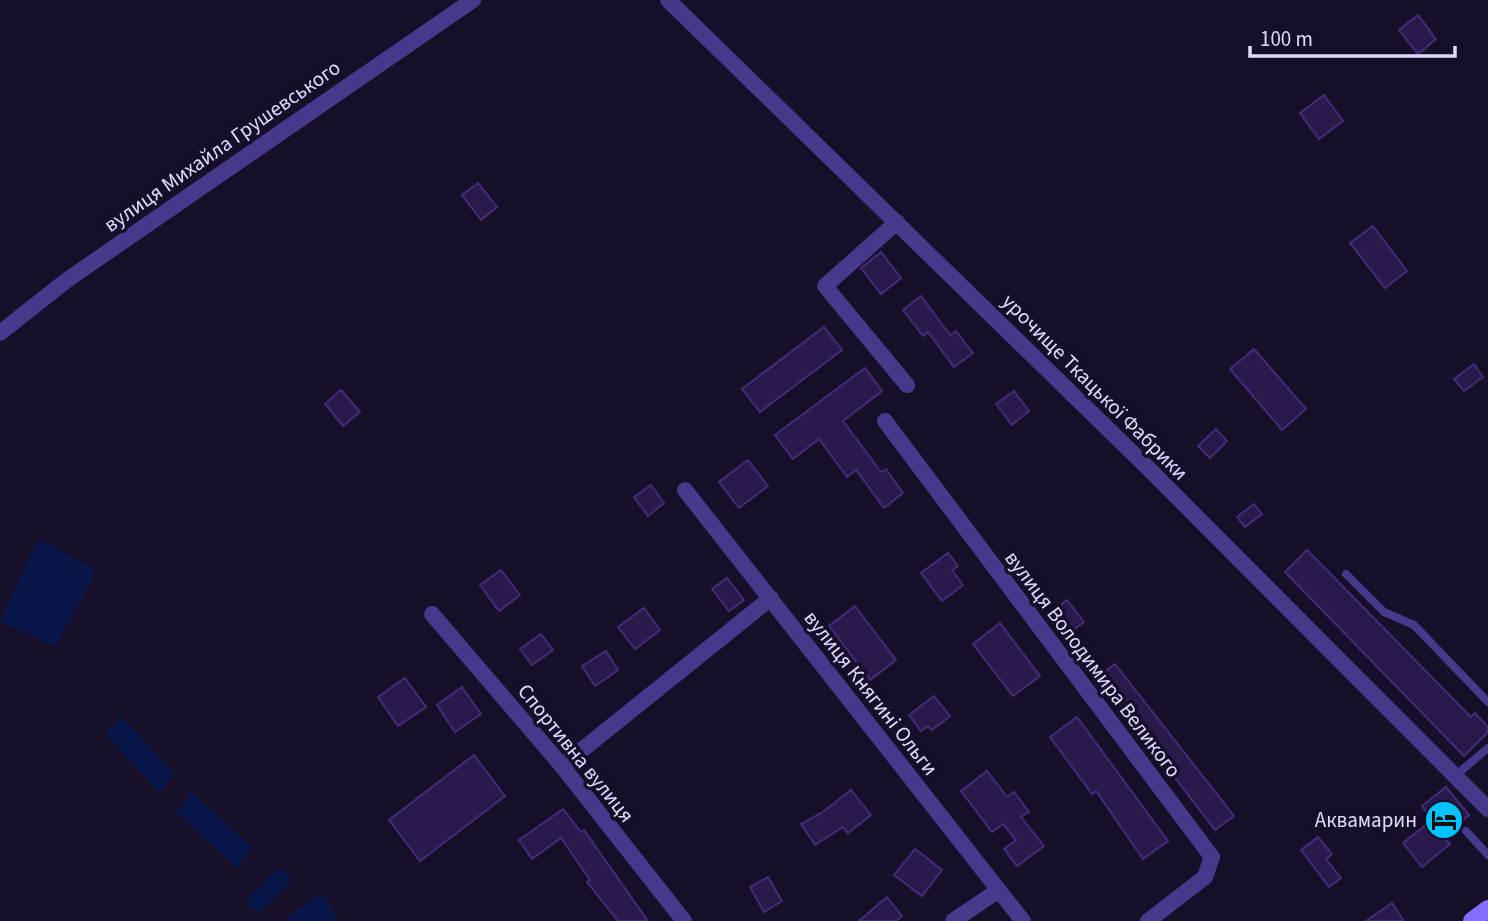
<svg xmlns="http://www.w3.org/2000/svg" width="1488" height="921" viewBox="0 0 1488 921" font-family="'Source Sans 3',sans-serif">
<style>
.water{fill:#081748}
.building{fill:#2a1a4b;stroke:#452b77;stroke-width:2}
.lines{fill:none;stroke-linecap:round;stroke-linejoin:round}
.service{stroke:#46388a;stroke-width:8}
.minor{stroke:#46388a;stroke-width:16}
.secondary{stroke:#856eff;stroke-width:18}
.labels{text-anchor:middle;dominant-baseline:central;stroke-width:7;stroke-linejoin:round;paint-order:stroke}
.street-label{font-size:21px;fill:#e1d7ff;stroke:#170f29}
.poi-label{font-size:21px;fill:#e1d7ff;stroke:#170f29;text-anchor:end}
</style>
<rect width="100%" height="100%" fill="#170f29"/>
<path class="water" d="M41,540L93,568V578L55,647L0,621L36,543Z
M122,716L175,775L159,792L105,734Z
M192,792L253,848L237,868L176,812Z
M279,867L292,880L261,912L250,908L248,898Z
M318,894L324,895L338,921H283Z"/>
<path class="building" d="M1418,15L1436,39L1418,54L1399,30Z
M1324,95L1343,121L1319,139L1300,113Z
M478,183L497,207L481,220L462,195Z
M1373,226L1407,271L1385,288L1350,243Z
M881,252L901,278L881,294L861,268Z
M921,296L950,335L956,331L973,353L954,367L928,332L923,336L903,310Z
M824,327L842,350L760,412L742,389Z
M1254,349L1306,409L1282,430L1230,369Z
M1474,364L1483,377L1464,391L1454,379Z
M865,368L882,391L843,421L881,472L886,469L903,493L884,508L856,470L847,477L819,439L793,459L775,435Z
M341,390L360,412L343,426L325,404Z
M1014,391L1029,411L1012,425L996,404Z
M1216,429L1227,441L1210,458L1198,446Z
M748,460L768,486L739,508L719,482Z
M651,485L664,503L648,516L634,497Z
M1254,504L1262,514L1245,527L1237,517Z
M1307,550L1471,717L1475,713L1488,727V732L1464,756L1285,572Z
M948,553L958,566L952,570L963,585L942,601L921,573Z
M501,570L520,595L499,611L480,585Z
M727,578L744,600L729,611L712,589Z
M1067,600L1084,622L1067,635L1050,613Z
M855,606L896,660L870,680L829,626Z
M644,608L660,630L635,649L618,627Z
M1000,623L1040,676L1013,696L973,644Z
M541,634L553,650L532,665L520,649Z
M606,651L618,670L595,686L582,666Z
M1115,664L1234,816L1215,830L1098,677Z
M405,678L426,707L398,726L378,697Z
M462,687L481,714L455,732L437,705Z
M934,696L950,716L932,730L928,726L921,731L909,715Z
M1077,717L1168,841L1143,859L1096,791L1092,794L1050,737Z
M474,755L505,796L420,861L389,820Z
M987,771L1007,797L1014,792L1029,812L1021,817L1044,846L1017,866L1004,849L1016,840L1003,824L992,832L961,791Z
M1446,787L1469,815L1443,836L1450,844L1422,867L1403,843L1432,820L1422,806Z
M851,790L871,815L848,833L843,827L815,845L801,824L823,812Z
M563,809L581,832L584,830L648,921H618L587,882L590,880L561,838L532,859L519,840Z
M1318,837L1332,854L1326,859L1341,878L1329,887L1301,850Z
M915,849L942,870L922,896L894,875Z
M768,877L782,901L764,912L750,887Z
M887,897L902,916L896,921H859Z
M1392,903L1404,921H1366Z"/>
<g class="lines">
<path class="service" d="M1346,574L1384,612L1414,625L1488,702
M1455,776L1488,748
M1466,831L1488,855"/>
<path class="minor" d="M668,0L1147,467L1488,809
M897,222L825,286L907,385
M0,333L67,280L473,0
M885,421L1212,857L1205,877L1148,921
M685,490L1023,921
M432,614L562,766L684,921
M562,766L771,598
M953,921L999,890"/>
<path class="secondary" d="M1472,921L1488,909"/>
</g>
<defs>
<symbol id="hotel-disc" viewBox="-11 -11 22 22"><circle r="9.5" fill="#03c3ff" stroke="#170f29"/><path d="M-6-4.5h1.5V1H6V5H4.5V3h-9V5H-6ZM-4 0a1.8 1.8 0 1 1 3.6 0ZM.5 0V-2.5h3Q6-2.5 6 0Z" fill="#111"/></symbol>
</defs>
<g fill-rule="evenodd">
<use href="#hotel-disc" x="1422" y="798" width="44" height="44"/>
</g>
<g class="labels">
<g class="street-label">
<text transform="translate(222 146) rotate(-35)">вулиця Михайла Грушевського</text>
<text transform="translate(1095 387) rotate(45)">урочище Ткацької Фабрики</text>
<text transform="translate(1093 664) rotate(53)">вулиця Володимира Великого</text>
<text transform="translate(871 693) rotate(52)">вулиця Княгині Ольги</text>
<text transform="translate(576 753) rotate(51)">Спортивна вулиця</text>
</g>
<g class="poi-label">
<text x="1417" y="820">Аквамарин</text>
</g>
</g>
<path d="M1250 46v10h205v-10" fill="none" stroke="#e1d7ff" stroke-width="3.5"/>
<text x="1260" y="46" font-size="21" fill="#e1d7ff" stroke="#170f29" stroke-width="5" paint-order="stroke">100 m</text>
</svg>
